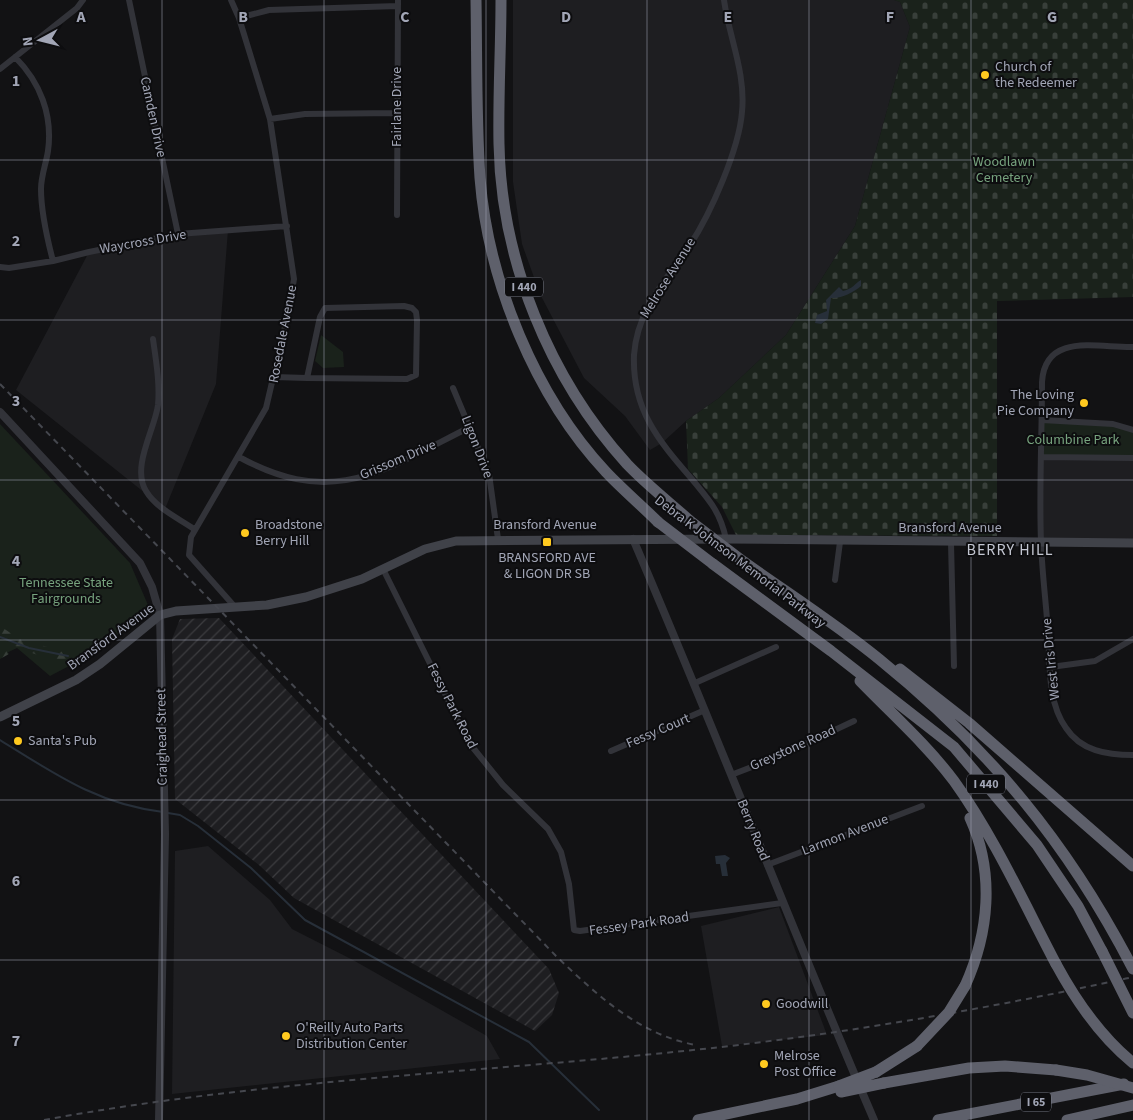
<svg xmlns="http://www.w3.org/2000/svg" width="1133" height="1120" viewBox="0 0 1133 1120" font-family="'Source Sans 3',sans-serif">
<style>
.built{fill:#1e1e21}
.industrial{fill:url(#industrial-furrows)}
.green{fill:#1a221b}
.forest{fill:url(#forest-firs)}
.cemetery{fill:url(#cemetery-stones)}
.water{fill:#272f39}
.lines{fill:none;stroke-linecap:round;stroke-linejoin:round}
.stream{stroke:#272f39;stroke-width:2}
.minor{stroke:#323339;stroke-width:6}
.tertiary{stroke:#323339;stroke-width:8}
.secondary{stroke:#404249;stroke-width:9}
.motorway{stroke:#5e606b;stroke-width:11}
.rail{stroke:#45474e;stroke-width:2;stroke-dasharray:6 5;stroke-linecap:butt}
.motorway-bridge{stroke:#5e606b;stroke-width:11}
.grid{fill:none;stroke:#a2a6b6;stroke-width:1;stroke-opacity:0.55}
.poi-dot{fill:#ffc91f;stroke:#0d0d0f;stroke-width:2}
.labels{text-anchor:middle;dominant-baseline:central;stroke-width:4;stroke-linejoin:round;paint-order:stroke}
.shield{fill:#0d0d0f;stroke:#757884;stroke-width:1}
.shield-label{font-size:12px;font-weight:bold;fill:#a2a6b6}
.poi-label{font-size:14px;fill:#a2a6b6;stroke:#0d0d0f;text-anchor:start}
.street-label{font-size:14px;fill:#a2a6b6;stroke:#0d0d0f}
.park-label{font-size:14px;fill:#77a37e;stroke:#0d0d0f}
.quarter-label{font-size:16px;letter-spacing:1px;fill:#c3c6d1;stroke:#0d0d0f}
.grid-label{font-size:16px;text-anchor:middle;font-weight:bold;fill:#a2a6b6;stroke:#0d0d0f;stroke-width:4;stroke-linejoin:round;paint-order:stroke}
</style>
<defs>
<pattern id="industrial-furrows" width="10" height="10" patternUnits="userSpaceOnUse" patternTransform="scale(1.25)"><rect width="10" height="10" fill="#1e1e21"/><path d="M-1 1l2-2M0 10L10 0M9 11l2-2" fill="none" stroke="#3c3c3f"/></pattern>
<pattern id="forest-firs" width="22" height="20" patternUnits="userSpaceOnUse" patternTransform="scale(1.25)"><rect width="22" height="20" fill="#1a221b"/><path d="M5 1l3.5 6h-7zM16 11l3.5 6h-7z" fill="#383f3a"/></pattern>
<pattern id="cemetery-stones" width="16" height="16" patternUnits="userSpaceOnUse" patternTransform="scale(1.25)"><rect width="16" height="16" fill="#1a221b"/><path d="M2 7V4a2 2 0 0 1 4 0v3zM10 15v-3a2 2 0 0 1 4 0v3z" fill="#383f3a"/></pattern>
</defs>
<rect width="100%" height="100%" fill="#121214"/>
<path class="built" d="M513,0H894L900,2L910,27L855,226L786,335L719,398L686,421L662,443L650,450L625,416L584,378L540,294L522,244L513,182Z
M228,230L216,384L165,509L16,390L89,252L178,234Z
M1042,457L1133,458V543L1041,542Z
M208,846L270,900L292,929L353,960L487,1036L500,1059L172,1094L175,851Z
M779,907L827,1035L722,1046L701,926Z"/>
<path class="industrial" d="M219,618L549,969L559,993L552,1015L535,1031L294,898L259,865L175,799L172,639L180,619Z"/>
<path class="green" d="M321,335L343,352L344,367L323,368L315,361Z
M1042,420L1100,423L1133,430V457H1042Z
M0,424L130,563L148,605L145,613L113,639L92,654L50,676L17,648L0,656Z"/>
<path class="forest" d="M0,626L18,638L86,659L81,664L58,663L1,641L9,654L0,659Z"/>
<path class="cemetery" d="M894,0H1133V297L997,301V536L736,535L722,507L688,469L686,421L719,398L786,335L855,226L910,27L900,2Z"/>
<path class="water" d="M861,280V286C854,292 841,299 831,298L828,319L821,324L815,323L817,315L827,311L826,300L839,287L843,291C853,289 855,283 861,280Z
M725,855L730,858L726,863L728,876H722L720,864H716L715,856Z"/>
<g class="lines">
<path class="stream" d="M0,637L29,648L68,656
M0,740C55,774 97,804 163,812
M168,813L180,815L198,826L251,868L305,920L529,1042L599,1110"/>
<path class="minor" d="M129,0L178,234
M231,0L239,18L270,119L294,279L288,314L266,408L191,537L189,555L235,607
M724,0C729,37 746,73 742,112C739,149 711,213 690,245C666,280 637,310 634,355C632,409 658,440 691,478C709,500 720,511 726,539
M239,18L269,10L398,6
M15,57C40,82 53,115 48,151C46,164 41,176 41,189C41,213 47,238 53,261
M0,69L77,8L83,0
M270,119L305,114L396,113
M397,215L398,0
M0,267L9,268L53,261L89,252L178,234L287,226
M404,306L412,308L416,312L417,320L416,375L407,379L307,378L320,317L325,308Z
M153,339C156,361 160,383 158,405C155,429 131,467 146,491C156,508 178,518 194,529
M1133,347C1098,348 1045,332 1042,382C1042,435 1039,489 1041,542C1042,572 1046,602 1048,632C1050,662 1047,702 1066,728C1081,751 1107,755 1133,755
M274,377L307,378
M453,388L489,474L498,539
M1042,420L1113,424L1133,430
M239,457C334,509 384,470 470,427
M1042,457L1133,458
M951,543L954,666
M383,569L470,744L503,785L548,829L561,852L569,884L574,930L580,931L782,903
M835,580L840,542
M1051,667L1095,661L1133,639
M695,683L776,647
M611,751L705,710
M731,775L775,758L854,721
M767,865L922,806"/>
<path class="tertiary" d="M0,412L140,563L152,587L160,615L165,834L159,1120
M633,539C716,732 791,927 874,1120"/>
<path class="secondary" d="M0,717L76,680L100,664L160,615L176,611L267,605L306,597L362,579L425,549L456,541L726,539L1133,543"/>
<path class="motorway" d="M476,0C477,59 476,119 480,178C488,281 535,396 606,472C622,489 641,505 658,522
M501,0C501,48 498,96 499,144C501,260 549,378 627,464C646,484 669,502 689,520
M744,562C789,594 836,624 879,659C989,748 1068,843 1133,969
M713,564L831,651L954,747L1037,845L1078,906L1102,951
M900,669L969,723L1133,866
M860,681C892,714 927,745 954,781C993,835 1025,905 1056,964
M965,986C989,933 995,873 970,818
M876,1072L917,1046
M884,1083L969,1068L1005,1066L1056,1070
M698,1120L797,1099L839,1086
M938,1120L1124,1084
M1067,1120L1133,1105"/>
<path class="rail" d="M0,384L556,956C596,994 639,1035 696,1045
M44,1120C270,1078 502,1072 730,1046C866,1030 1000,1006 1133,977"/>
<path class="motorway-bridge" d="M689,520L744,562
M658,522L713,564
M1102,951L1133,1013
M1056,964C1076,1001 1100,1036 1133,1063
M917,1046L949,1012L965,986
M1056,1070L1087,1075L1133,1088
M839,1086L876,1072
M841,1092L884,1083"/>
</g>
<path class="grid" d="M162,0V1120M324,0V1120M486,0V1120M647,0V1120M809,0V1120M971,0V1120M0,160H1133M0,320H1133M0,480H1133M0,640H1133M0,800H1133M0,960H1133"/>
<g class="poi-dot">
<circle cx="985" cy="75" r="5"/>
<circle cx="1084" cy="403" r="5"/>
<circle cx="245" cy="533" r="5"/>
<rect x="542" y="537" width="10" height="10" rx="2.5"/>
<circle cx="18" cy="741" r="5"/>
<circle cx="766" cy="1004" r="5"/>
<circle cx="286" cy="1036" r="5"/>
<circle cx="764" cy="1064" r="5"/>
</g>
<g class="labels">
<g class="shield">
<rect x="505" y="277.5" width="38" height="19" rx="4"/>
<rect x="967" y="774.5" width="38" height="19" rx="4"/>
<rect x="1021" y="1092.5" width="30" height="19" rx="4"/>
</g>
<g class="shield-label">
<text x="524" y="287">I 440</text>
<text x="986" y="784">I 440</text>
<text x="1036" y="1102">I 65</text>
</g>
<g class="poi-label">
<text x="995" y="67">Church of<tspan x="995" dy="16">the Redeemer</tspan></text>
<text x="1074" y="395" text-anchor="end">The Loving<tspan x="1074" dy="16">Pie Company</tspan></text>
<text x="255" y="525">Broadstone<tspan x="255" dy="16">Berry Hill</tspan></text>
<text x="547" y="558" text-anchor="middle">BRANSFORD AVE<tspan x="547" dy="16">&amp; LIGON DR SB</tspan></text>
<text x="28" y="741">Santa's Pub</text>
<text x="776" y="1004">Goodwill</text>
<text x="296" y="1028">O'Reilly Auto Parts<tspan x="296" dy="16">Distribution Center</tspan></text>
<text x="774" y="1056">Melrose<tspan x="774" dy="16">Post Office</tspan></text>
</g>
<g class="street-label">
<text transform="translate(397 107) rotate(-90)">Fairlane Drive</text>
<text transform="translate(153 117) rotate(78)">Camden Drive</text>
<text transform="translate(143 242) rotate(-10)">Waycross Drive</text>
<text transform="translate(668 278) rotate(-58)">Melrose Avenue</text>
<text transform="translate(283 334) rotate(-79)">Rosedale Avenue</text>
<text transform="translate(477 447) rotate(69)">Ligon Drive</text>
<text transform="translate(398 460) rotate(-23)">Grissom Drive</text>
<text x="545" y="525">Bransford Avenue</text>
<text x="950" y="528">Bransford Avenue</text>
<text transform="translate(740 562) rotate(37)">Debra K Johnson Memorial Parkway</text>
<text transform="translate(111 637) rotate(-36)">Bransford Avenue</text>
<text transform="translate(1051 659) rotate(-96)">West Iris Drive</text>
<text transform="translate(452 706) rotate(63)">Fessy Park Road</text>
<text transform="translate(658 731) rotate(-23)">Fessy Court</text>
<text transform="translate(162 737) rotate(-91)">Craighead Street</text>
<text transform="translate(793 748) rotate(-24)">Greystone Road</text>
<text transform="translate(753 830) rotate(68)">Berry Road</text>
<text transform="translate(845 835) rotate(-21)">Larmon Avenue</text>
<text transform="translate(639 924) rotate(-8)">Fessey Park Road</text>
</g>
<g class="park-label">
<text x="1004" y="162">Woodlawn<tspan x="1004" dy="16">Cemetery</tspan></text>
<text x="1073" y="440">Columbine Park</text>
<text x="66" y="583">Tennessee State<tspan x="66" dy="16">Fairgrounds</tspan></text>
</g>
<g class="quarter-label">
<text x="1010" y="550">BERRY HILL</text>
</g>
</g>
<g class="grid-label">
<text x="81" y="22">A</text>
<text x="243" y="22">B</text>
<text x="405" y="22">C</text>
<text x="566" y="22">D</text>
<text x="728" y="22">E</text>
<text x="890" y="22">F</text>
<text x="1052" y="22">G</text>
<text x="16" y="86">1</text>
<text x="16" y="246">2</text>
<text x="16" y="406">3</text>
<text x="16" y="566">4</text>
<text x="16" y="726">5</text>
<text x="16" y="886">6</text>
<text x="16" y="1046">7</text>
</g>
<g transform="translate(40 40) rotate(263)" stroke="#0d0d0f" stroke-width="4" paint-order="stroke">
<path d="M0-4L9 19L0 12L-9 19Z" fill="#a2a6b6"/>
<text y="-8" font-size="14" font-weight="bold" text-anchor="middle" fill="#a2a6b6">N</text>
</g>
</svg>
